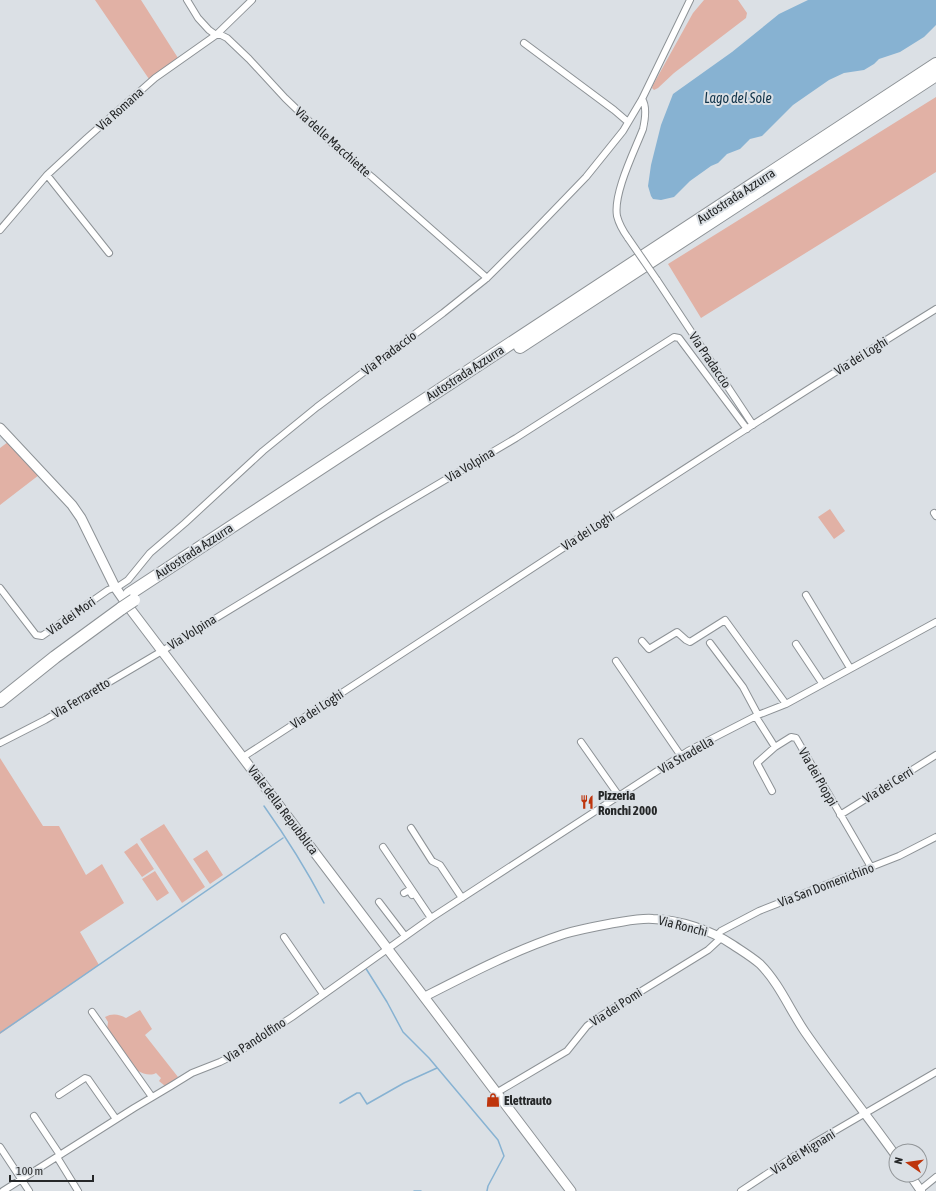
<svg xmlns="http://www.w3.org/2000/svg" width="936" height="1191" viewBox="0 0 936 1191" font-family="'Asap Condensed',sans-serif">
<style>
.green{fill:#e1b1a5}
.water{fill:#87b2d2}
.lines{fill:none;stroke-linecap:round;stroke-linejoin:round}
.stream{stroke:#87b2d2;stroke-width:1.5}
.minor-casing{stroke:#8d9296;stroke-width:8}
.tertiary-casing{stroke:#8d9296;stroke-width:10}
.secondary-casing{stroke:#8d9296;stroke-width:11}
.motorway-casing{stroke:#8d9296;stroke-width:14}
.minor{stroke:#fff;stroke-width:6}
.tertiary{stroke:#fff;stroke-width:8}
.secondary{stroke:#fff;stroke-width:9}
.motorway{stroke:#fff;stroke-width:12}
.minor-bridge-casing{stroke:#8d9296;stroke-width:8;stroke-linecap:butt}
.motorway-bridge-casing{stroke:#8d9296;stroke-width:14;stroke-linecap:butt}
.minor-bridge{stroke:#fff;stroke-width:6}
.motorway-bridge{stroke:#fff;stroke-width:12}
.labels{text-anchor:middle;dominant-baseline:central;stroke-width:4;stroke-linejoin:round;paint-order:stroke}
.street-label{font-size:13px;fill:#252728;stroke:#dbe0e5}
.poi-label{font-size:13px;font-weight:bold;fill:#252728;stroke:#dbe0e5;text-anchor:start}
.water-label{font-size:14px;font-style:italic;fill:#0f3249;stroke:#dbe0e5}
</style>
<rect width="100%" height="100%" fill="#dbe0e5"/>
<path class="green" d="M95,0H141L178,58L149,79Z
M704,0H738L747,13L746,18L674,73L658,88L654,90L652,88L653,85L693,13Z
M936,97V172L701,318L668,264Z
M8,442L39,475L0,505V448Z
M830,509L845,531L834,539L818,517Z
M0,758L43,826H59L86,875L102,864L124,903L80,932L99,965L0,1034Z
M164,824L205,887L182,903L140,839Z
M137,843L154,869L142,877L124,852Z
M207,850L223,875L210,884L193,859Z
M155,871L169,893L157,901L142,879Z
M140,1010L152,1029L145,1035L178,1077L165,1086L159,1081L161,1078L156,1073C151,1076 143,1074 138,1071L107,1030L108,1022L105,1017C112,1013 119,1014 126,1018Z"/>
<path class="water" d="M808,0H936V25L924,37L900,52L879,59L874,64L864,70L844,73L829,80L793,105L762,136L750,139L740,149L727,154L718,163L711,166L690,181L674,197L661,200L653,199L651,196L648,186L651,165L661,125L673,94L732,52L779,14Z"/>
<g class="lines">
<path class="stream" d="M264,806C286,837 306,869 324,903
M365,967L387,1002L403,1032L429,1058L498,1140L504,1156L488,1186L487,1191
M0,1033L283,838
M340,1103L357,1093H360L367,1104L404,1083L437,1068
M414,1191H421"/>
<defs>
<path id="minor" d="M187,0L198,18L209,30L216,35H221L227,38L249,59L285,98L339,150L372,177L487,278
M524,43L614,110L628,122
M47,175L109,253
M0,230L47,175L87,138L155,78L216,35L252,0
M628,238C623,231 619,224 617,216C613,193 635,150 643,129C645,120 647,106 642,99
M657,280L753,425
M934,513L936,516
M0,588L36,635L42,636L108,590L119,586L128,580L150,553L185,523L263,451L317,407L443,313L487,278L530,235L586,177L623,131L642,99L690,0
M806,595L850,668
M642,641L649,649L677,632L686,640L690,642L725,620L786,704
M710,643L743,687L758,715
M796,644L822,683
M616,661L681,756
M756,717L775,747L791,737L796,738L871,867
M581,742L619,796
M0,743L45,720L162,651L379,519L516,438L674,337L679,338L747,429
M243,757C474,608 702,454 936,309
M772,791L757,763L775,747
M840,815L936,755
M411,828L432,861L440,865L462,898
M383,847L431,918
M404,893L409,890L412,895
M379,902L405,936
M717,935L721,931L759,911L899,856L936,837
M284,937L323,994
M92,1012L152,1097
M496,1093L567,1051L587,1026L596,1019L708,950L721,938
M59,1095L85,1078L88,1079L116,1119
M34,1116L60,1155
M0,1147L29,1191
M57,1157L78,1191
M920,1190L936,1177
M3,1191L134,1108L171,1086L192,1073L220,1062L234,1055L292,1017L431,918L688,751L758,715L786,704L936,622
M741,1191L814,1143L936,1072"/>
<path id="tertiary" d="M424,997C469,974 515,950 564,934C581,929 598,926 614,923C627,921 640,918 653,919C680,920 711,930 733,945C742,951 752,957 760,964C779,983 790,1010 805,1032C834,1074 866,1114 896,1156
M910,1175L921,1191"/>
<path id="secondary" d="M0,428L72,505L81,518L115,587L131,610L571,1191"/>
<path id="motorway" d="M520,347L936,75
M129,594L936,64
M0,701L55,657L122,608"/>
</defs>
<use href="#minor" class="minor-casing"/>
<use href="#tertiary" class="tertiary-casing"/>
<use href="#secondary" class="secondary-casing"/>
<use href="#motorway" class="motorway-casing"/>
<use href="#minor" class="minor"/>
<use href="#tertiary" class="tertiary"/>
<use href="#secondary" class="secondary"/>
<use href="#motorway" class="motorway"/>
<defs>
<path id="minor-bridge" d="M628,238L657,280"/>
<path id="motorway-bridge" d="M122,608L134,600"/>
</defs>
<use href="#minor-bridge" class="minor-bridge-casing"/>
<use href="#motorway-bridge" class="motorway-bridge-casing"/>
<use href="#minor-bridge" class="minor-bridge"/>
<use href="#motorway-bridge" class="motorway-bridge"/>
</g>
<defs>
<symbol id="restaurant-bare" viewBox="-9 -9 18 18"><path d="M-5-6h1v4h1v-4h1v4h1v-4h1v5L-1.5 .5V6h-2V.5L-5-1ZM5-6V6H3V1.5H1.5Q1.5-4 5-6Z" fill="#be350d" stroke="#dbe0e5" stroke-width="2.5" paint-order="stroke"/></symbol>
<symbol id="shop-bare" viewBox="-9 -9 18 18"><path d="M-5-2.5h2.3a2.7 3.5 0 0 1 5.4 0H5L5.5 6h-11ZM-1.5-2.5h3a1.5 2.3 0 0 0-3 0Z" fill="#be350d" stroke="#dbe0e5" stroke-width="2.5" paint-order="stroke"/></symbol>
</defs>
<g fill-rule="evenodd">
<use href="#restaurant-bare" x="577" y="792" width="20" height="20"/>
<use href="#shop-bare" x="483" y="1090" width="20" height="20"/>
</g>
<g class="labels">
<g class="street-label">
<text transform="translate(120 109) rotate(-42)">Via Romana</text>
<text transform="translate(333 142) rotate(42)">Via delle Macchiette</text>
<text transform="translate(736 196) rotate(-33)">Autostrada Azzurra</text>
<text transform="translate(389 353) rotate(-37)">Via Pradaccio</text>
<text transform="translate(861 356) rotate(-32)">Via dei Loghi</text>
<text transform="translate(710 360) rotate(56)">Via Pradaccio</text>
<text transform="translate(465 373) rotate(-33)">Autostrada Azzurra</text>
<text transform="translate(470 465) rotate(-31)">Via Volpina</text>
<text transform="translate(588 531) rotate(-33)">Via dei Loghi</text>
<text transform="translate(194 551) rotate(-33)">Autostrada Azzurra</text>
<text transform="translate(71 616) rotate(-35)">Via dei Mori</text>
<text transform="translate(192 632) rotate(-32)">Via Volpina</text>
<text transform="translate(81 698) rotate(-31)">Via Ferraretto</text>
<text transform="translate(317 709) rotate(-33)">Via dei Loghi</text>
<text transform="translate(686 755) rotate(-30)">Via Stradella</text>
<text transform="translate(818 777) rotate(60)">Via dei Pioppi</text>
<text transform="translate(888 785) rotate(-32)">Via dei Cerri</text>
<text transform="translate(283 810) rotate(53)">Viale della Repubblica</text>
<text transform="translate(826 885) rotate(-21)">Via San Domenichino</text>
<text transform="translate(683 926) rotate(14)">Via Ronchi</text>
<text transform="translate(616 1007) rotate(-33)">Via dei Pomi</text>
<text transform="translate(255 1040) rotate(-33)">Via Pandolfino</text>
<text transform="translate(803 1152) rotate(-32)">Via dei Mignani</text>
</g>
<g class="poi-label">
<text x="598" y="795">Pizzeria<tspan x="598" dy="15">Ronchi 2000</tspan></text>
<text x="504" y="1100">Elettrauto</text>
</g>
<g class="water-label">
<text x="738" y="98">Lago del Sole</text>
</g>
</g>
<g transform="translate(908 1163) rotate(283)"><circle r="19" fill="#dbe0e5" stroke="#929699"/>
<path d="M0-3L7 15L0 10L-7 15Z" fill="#be350d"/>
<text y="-6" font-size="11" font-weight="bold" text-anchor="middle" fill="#252728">N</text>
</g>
<path d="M10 1175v6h83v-6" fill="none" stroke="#252728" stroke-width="2"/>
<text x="16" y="1175" font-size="12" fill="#252728" stroke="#dbe0e5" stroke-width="3" paint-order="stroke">100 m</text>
</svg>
